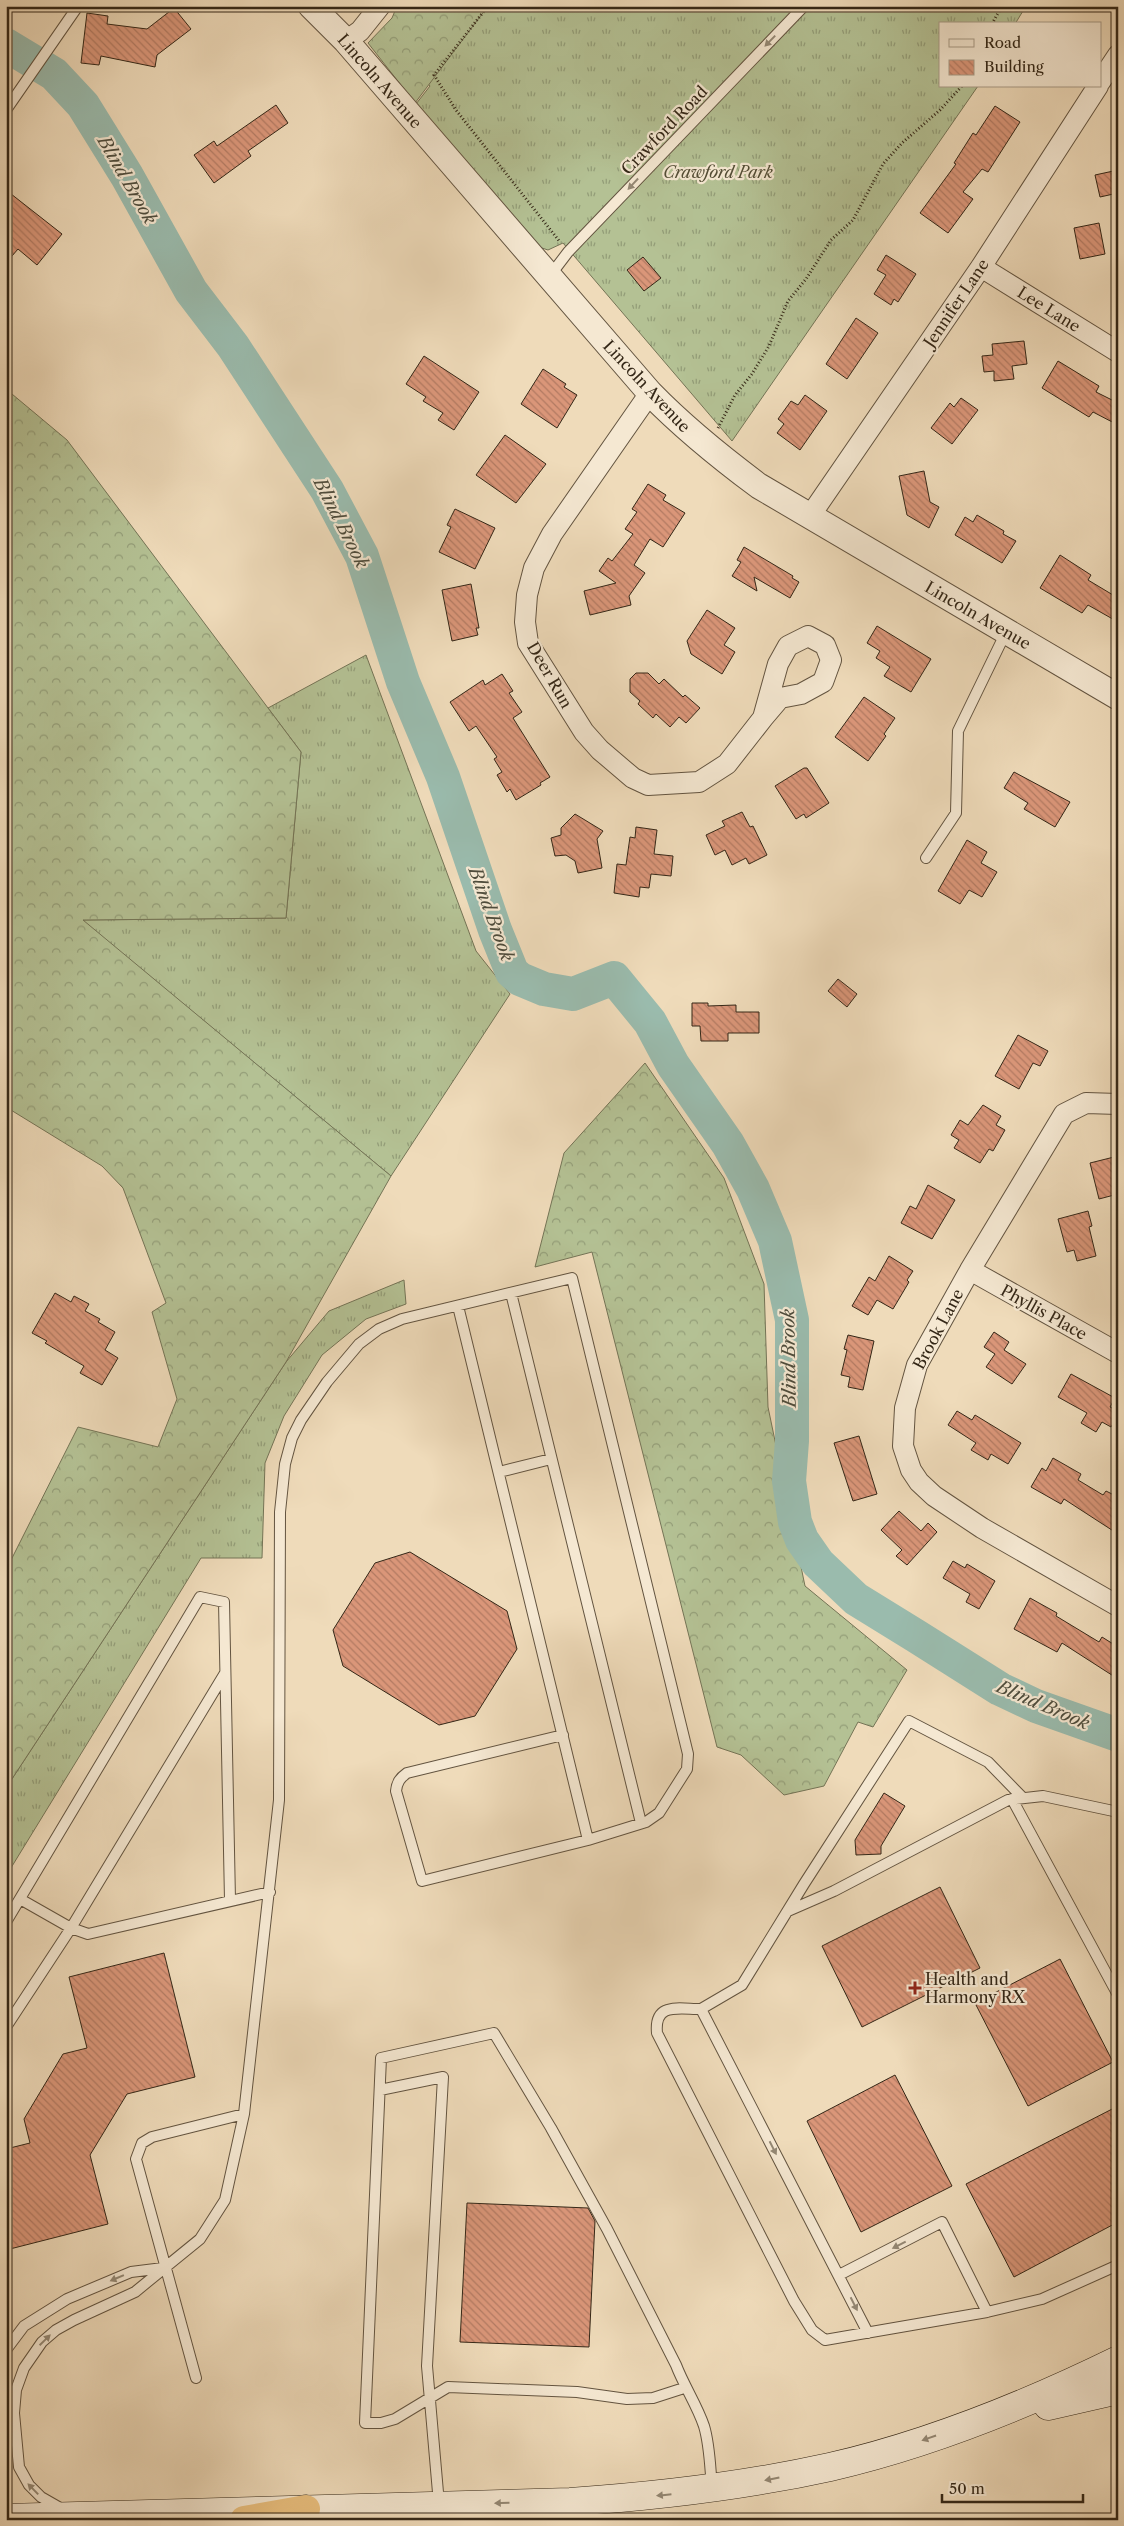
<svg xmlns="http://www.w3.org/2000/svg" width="1124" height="2526" viewBox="0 0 1124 2526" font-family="'Libre Caslon Text',serif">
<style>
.grass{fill:url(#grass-tufts);stroke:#747456}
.forest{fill:url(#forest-crowns);stroke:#747456}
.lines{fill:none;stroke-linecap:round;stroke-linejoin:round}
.river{stroke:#9abbad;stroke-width:34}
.building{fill:url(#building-back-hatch);stroke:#342717}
.service-casing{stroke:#635440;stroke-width:12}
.minor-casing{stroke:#635440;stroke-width:22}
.tertiary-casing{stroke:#635440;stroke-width:27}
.secondary-casing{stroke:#342717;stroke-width:29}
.motorway-casing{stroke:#342717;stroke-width:29}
.path{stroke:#342717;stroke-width:3;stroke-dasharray:1 2.5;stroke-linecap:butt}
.service{stroke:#f5e8d2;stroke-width:10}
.minor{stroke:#f5e8d2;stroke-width:20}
.tertiary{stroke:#f5e8d2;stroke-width:25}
.secondary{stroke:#f5e8d2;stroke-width:28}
.motorway{stroke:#e8be7d;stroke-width:28}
.oneway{fill:#948874}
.poi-dot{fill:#8f2418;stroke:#f5e8d2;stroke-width:2}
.labels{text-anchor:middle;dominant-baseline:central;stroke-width:4.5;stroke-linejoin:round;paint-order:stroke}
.street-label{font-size:16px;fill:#342717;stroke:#f5e8d2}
.park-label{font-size:16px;font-style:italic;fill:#544e36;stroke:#f5e8d2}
.poi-label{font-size:16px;fill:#342717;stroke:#f5e8d2;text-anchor:start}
.water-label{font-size:18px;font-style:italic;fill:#4e4c3c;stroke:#f5e8d2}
</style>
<defs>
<pattern id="grass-tufts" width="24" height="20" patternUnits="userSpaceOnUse" patternTransform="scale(1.25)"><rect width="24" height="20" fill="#b4c194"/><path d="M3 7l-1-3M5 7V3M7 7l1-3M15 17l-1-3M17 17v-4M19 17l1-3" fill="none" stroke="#939d78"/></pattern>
<pattern id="forest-crowns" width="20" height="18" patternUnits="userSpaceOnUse" patternTransform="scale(1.25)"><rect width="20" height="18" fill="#b4c194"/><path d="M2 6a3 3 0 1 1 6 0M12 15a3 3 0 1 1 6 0" fill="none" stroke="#939d78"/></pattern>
<pattern id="building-back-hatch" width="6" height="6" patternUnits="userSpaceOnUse" patternTransform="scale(1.25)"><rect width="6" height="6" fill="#da9679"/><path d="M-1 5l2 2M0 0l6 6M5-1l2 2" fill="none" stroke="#b27a62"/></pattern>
</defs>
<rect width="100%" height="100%" fill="#efdbba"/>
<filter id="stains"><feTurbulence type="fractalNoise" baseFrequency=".004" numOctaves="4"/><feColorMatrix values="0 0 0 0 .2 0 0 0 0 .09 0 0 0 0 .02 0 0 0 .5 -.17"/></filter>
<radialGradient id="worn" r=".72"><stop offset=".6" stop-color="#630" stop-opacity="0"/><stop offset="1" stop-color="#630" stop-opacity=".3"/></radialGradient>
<path class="grass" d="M453,6H1026L1015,24H940V86H978L732,441L563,243L548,250L533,245L416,104L430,86L412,65Z
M366,655L476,951L510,994L391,1176L82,920L286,918L301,752L268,708Z
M404,1280L406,1304L366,1319L322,1355L284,1416L265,1463L262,1558H201L6,1876V1788L286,1362L329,1311Z"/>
<path class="forest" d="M397,6H488L415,103L368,43L392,18Z
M6,389L67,440L301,752L286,918L83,920L391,1176L286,1362L6,1788V1570L78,1427L158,1447L177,1399L152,1312L166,1303L123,1188L102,1166L6,1107Z
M645,1063L724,1178L764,1284L768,1407L805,1586L907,1670L873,1727L858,1722L824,1786L784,1795L741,1755L717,1747L592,1252L535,1267L564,1153Z"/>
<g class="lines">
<path class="river" d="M6,45L54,74L83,105L127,176L191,291L233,346L327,490L362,556L403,682L443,777L495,930L512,972L520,979L544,989L573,994L614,978L650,1022L673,1065L728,1144L753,1189L775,1241L792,1320V1441L789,1481L795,1522L802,1540L818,1563L856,1599L916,1636L1000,1689L1036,1706L1118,1735"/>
</g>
<path class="building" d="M174,8L191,29L157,55L155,67L101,56L99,65L81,63L87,13L108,16L107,24L147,29Z
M276,105L288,123L248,151L251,156L214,183L194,155L214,141L217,146Z
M995,106L1020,122L988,172L982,169L963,192L973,199L948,233L920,213L956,164L954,163L973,133L976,135Z
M1118,170V193L1100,197L1095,175Z
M6,190L62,234L37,265L18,249L6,263Z
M1099,223L1105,254L1080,259L1074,228Z
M886,255L916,274L898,302L894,299L891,305L874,294L886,275L877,270Z
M643,257L661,278L644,291L627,270Z
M856,318L878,333L847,379L826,364Z
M1024,341L1027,364L1012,366L1014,379L994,381V371L984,372L982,356L993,355L992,344Z
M424,356L479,392L454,430L438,420L443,413L423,401L426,397L406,384Z
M1058,361L1099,386L1096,392L1118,403V425L1093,412L1089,417L1042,388Z
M543,369L566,384L564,387L577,395L557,428L521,404Z
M805,395L827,411L800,450L777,433L784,424L778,419L791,401L798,405Z
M961,398L978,410L952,444L931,428L950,403L954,407Z
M505,435L546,464L516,503L476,475Z
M924,471L930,502L939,507L929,528L907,515L899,476Z
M648,484L666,495L663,500L685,513L663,547L650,539L634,565L645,573L629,596L631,605L590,615L584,591L616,583L599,571L608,558L612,561L633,534L625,529L637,512L632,509Z
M455,509L495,528L475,569L439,552L451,527L447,525Z
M977,515L1004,531L1003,534L1016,541L1002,563L955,535L965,517L973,522Z
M744,547L793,576L792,578L799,582L790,598L754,577L757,591L732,576L741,562L737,560Z
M1060,555L1091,575L1088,580L1118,598V622L1088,605L1082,613L1040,588Z
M471,584L479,628H476L478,635L452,641L442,590Z
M707,610L735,628L724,645L735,652L722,674L691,654L687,641Z
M877,626L931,659L911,692L884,676L890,667L876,658L880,651L867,643Z
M636,673H648L659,684L664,679L683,697L685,695L700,708L686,723L679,717L670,727L656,714L653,718L638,704L640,701L630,692V679Z
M502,674L513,691L509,693L522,712L513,718L550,777L540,783L541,785L516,800L510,789L507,792L497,775L502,772L494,759L497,757L476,726L469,731L450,702L483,680L485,685Z
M864,697L895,718L884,734L886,736L868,761L835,737Z
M804,768H807L829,803L806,818L804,814L796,819L775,786Z
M1014,772L1070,802L1055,827L1024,809L1028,803L1004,788Z
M742,812L750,827L753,826L767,855L749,864L746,858L732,865L725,850L715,855L706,835L725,826L722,821Z
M575,814L603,831L597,839L602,868L578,873L575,861L566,855L555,856L551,838L561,835V828Z
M636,827L657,830L654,854L673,856L671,876L651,874L649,888L640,887L639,897L614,893L617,864L626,865L630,837L635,838Z
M967,840L987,852L981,863L997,872L982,897L969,890L960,904L938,891Z
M838,979L857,994L847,1007L828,991Z
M692,1003H708V1006L736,1005V1012H759V1033H728V1041H701L700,1026H692Z
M1018,1035L1048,1051L1040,1066L1033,1063L1019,1089L995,1076Z
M983,1105L1001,1116L996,1125L1005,1130L993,1151L989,1149L980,1163L954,1148L959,1140L951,1135L960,1120L968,1125Z
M1118,1156V1194L1099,1199L1090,1163Z
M928,1185L955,1200L932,1239L901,1223L910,1206L916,1209Z
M1088,1211L1092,1226L1089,1227L1096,1256L1077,1261L1074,1250L1067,1252L1058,1219Z
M889,1256L913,1271L907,1280L909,1282L893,1309L877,1300L868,1315L852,1306L869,1277L875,1281Z
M55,1293L71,1302L74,1296L89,1304L85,1311L100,1319L98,1322L115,1332L105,1350L118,1358L102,1385L80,1373L84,1366L45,1343L47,1341L32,1333Z
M994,1332L1009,1342L1004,1350L1026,1364L1012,1384L986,1367L995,1354L984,1347Z
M848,1335L874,1341L863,1390L848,1387L850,1377L841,1375L847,1350L844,1349Z
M1071,1374L1115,1398L1110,1407L1118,1411V1415L1111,1427L1102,1422L1096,1432L1081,1423L1087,1413L1058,1397Z
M957,1411L972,1420L975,1415L1021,1443L1008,1464L991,1454L988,1460L971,1450L976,1443L948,1425Z
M859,1436L877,1494L853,1501L834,1443Z
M1053,1458L1081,1474L1078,1480L1103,1495L1106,1491L1118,1497V1534L1064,1499L1061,1504L1031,1487L1042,1468L1046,1471Z
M899,1511L921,1531L928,1523L937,1532L907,1565L896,1556L902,1550L881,1530Z
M410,1552L507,1611L517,1649L475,1716L439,1725L343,1666L333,1630L375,1563Z
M953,1561L965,1568L967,1564L995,1581L979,1609L966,1602L970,1594L943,1578Z
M1030,1598L1057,1613L1056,1616L1099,1642L1102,1637L1118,1647V1679L1062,1643L1057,1652L1014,1629Z
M884,1793L905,1806L881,1846V1854L856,1855L855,1840Z
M940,1887L980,1968L862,2027L822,1946Z
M164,1953L195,2077L127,2094L90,2155L108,2224L6,2250V2149L30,2143L24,2119L63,2054L87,2048L69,1977Z
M1060,1959L1113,2062L1028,2106L975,2003Z
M895,2075L952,2186L861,2232L807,2121Z
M1118,2106V2222L1014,2277L966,2184Z
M467,2203L588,2208L595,2221L589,2347L460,2342Z"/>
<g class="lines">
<defs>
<path id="service" d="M6,110L78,6
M549,277L568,252L804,6
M926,858L956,813L958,731L1006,632
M511,1293L641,1823
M458,1306L588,1840
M499,1472L551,1459
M1012,1799L1118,1995
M20,1899L71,1928L88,1934L270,1892
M788,1911L834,1891L1008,1800L1043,1796L1118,1812
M6,1922L200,1597L224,1602L230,1900
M701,2009C678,2009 654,2002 657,2033L794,2301L812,2330L825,2340L987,2312L1042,2299L1118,2265
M6,2027L71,1928L225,1673
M380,2090L443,2077L427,2366L439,2504
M839,2275L942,2222L987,2312
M868,2333L701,2009L742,1985L804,1884L909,1721L988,1762L1023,1798
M6,2350L24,2326L67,2299L131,2272L163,2268
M196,2378L136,2159L142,2143L152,2137L244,2114
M684,2388L653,2398L627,2399L577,2392L448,2387L395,2419L381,2423H365L381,2058L494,2033L551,2128L607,2229L676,2365C684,2386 697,2405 704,2426C710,2446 710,2467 712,2488
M62,2509L41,2497L29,2485L19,2467L14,2413L16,2390L24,2368L42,2342L56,2330L74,2320L135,2292L200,2239L225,2200L244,2114L279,1800L280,1512L285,1464L292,1438L301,1420L327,1382L359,1344L379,1329L402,1319L572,1278L688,1754L687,1769L659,1813L646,1822L588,1840L422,1881L396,1791C397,1782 400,1778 407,1773L563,1735"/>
<path id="minor" d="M346,41L360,31L380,6
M1100,82L1118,55
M981,267L1118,352
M650,393L552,534L534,568L527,595L525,622L528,643L584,732L600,750L633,778L648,785L699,782L727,764L763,718L778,664L788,646L808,636L825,645L831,660L823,682L801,694L780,698L763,718
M810,516L981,267L1098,86
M1118,1104L1086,1103L1064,1114L970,1270L917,1365L905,1408L903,1446L911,1470L919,1482L934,1496L982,1528L1118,1606
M970,1270L1118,1353"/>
<path id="tertiary" d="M311,6L346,41L650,393C684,428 720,457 759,486L1118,697"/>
<path id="secondary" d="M1048,2406L1118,2390
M6,2518L570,2502C658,2496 744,2486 830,2467C930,2444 1026,2405 1118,2360"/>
<path id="motorway" d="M244,2520L306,2509"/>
</defs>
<use href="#service" class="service-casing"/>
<use href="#minor" class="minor-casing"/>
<use href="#tertiary" class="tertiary-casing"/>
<use href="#secondary" class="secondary-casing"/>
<use href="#motorway" class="motorway-casing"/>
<path class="path" d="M488,6L434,75L456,110L560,242
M992,24L1002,6
M718,428L735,395L752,374L769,346L788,301L806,279L831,240L853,220L883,164L902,143L940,110L962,86"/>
<use href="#service" class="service"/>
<use href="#minor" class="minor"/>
<use href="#tertiary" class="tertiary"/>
<use href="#secondary" class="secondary"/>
<use href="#motorway" class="motorway"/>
</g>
<defs><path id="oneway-solid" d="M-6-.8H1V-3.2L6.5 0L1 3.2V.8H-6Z" transform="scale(1.25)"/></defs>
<g class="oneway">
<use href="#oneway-solid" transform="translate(770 41) rotate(134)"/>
<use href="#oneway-solid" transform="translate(633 184) rotate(133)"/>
<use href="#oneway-solid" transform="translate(773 2148) rotate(63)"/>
<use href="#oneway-solid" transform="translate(899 2245) rotate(153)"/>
<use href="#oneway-solid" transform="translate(117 2278) rotate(157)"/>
<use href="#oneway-solid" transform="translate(854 2304) rotate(63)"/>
<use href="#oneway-solid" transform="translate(45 2340) rotate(-44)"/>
<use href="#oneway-solid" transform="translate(929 2438) rotate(161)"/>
<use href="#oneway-solid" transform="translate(772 2479) rotate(169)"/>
<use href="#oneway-solid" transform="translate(33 2489) rotate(-134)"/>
<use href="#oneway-solid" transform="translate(664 2495) rotate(174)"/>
<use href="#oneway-solid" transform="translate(502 2503) rotate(178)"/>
</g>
<path class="poi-dot" d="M912.5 1980.5h5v5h5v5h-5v5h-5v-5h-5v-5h5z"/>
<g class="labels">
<g class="street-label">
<text transform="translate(380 81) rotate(49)">Lincoln Avenue</text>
<text transform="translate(664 130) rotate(-46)">Crawford Road</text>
<text transform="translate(956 303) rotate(-56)">Jennifer Lane</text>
<text transform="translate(1049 309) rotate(32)">Lee Lane</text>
<text transform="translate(647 386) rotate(47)">Lincoln Avenue</text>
<text transform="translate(978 615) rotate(30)">Lincoln Avenue</text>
<text transform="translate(550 675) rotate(60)">Deer Run</text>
<text transform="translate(1044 1312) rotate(29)">Phyllis Place</text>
<text transform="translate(938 1329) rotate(-62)">Brook Lane</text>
</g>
<g class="park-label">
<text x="718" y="172">Crawford Park</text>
</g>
<g class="poi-label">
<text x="925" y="1979">Health and<tspan x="925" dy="18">Harmony RX</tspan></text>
</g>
<g class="water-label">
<text transform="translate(127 180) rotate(60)">Blind Brook</text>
<text transform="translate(341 523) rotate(63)">Blind Brook</text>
<text transform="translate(491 914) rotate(70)">Blind Brook</text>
<text transform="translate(789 1358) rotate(-91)">Blind Brook</text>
<text transform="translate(1043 1705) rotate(23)">Blind Brook</text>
</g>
</g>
<rect width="1124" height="2526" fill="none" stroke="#efdbba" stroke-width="25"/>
<rect x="8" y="8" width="1109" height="2511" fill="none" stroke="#342717" stroke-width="2.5"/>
<rect x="12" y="12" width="1099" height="2501" fill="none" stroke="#342717"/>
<rect x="939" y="22" width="162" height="65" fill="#f5e8d2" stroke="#a89b87"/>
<rect x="949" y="39" width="25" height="8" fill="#f5e8d2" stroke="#a89b87"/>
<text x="984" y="48" font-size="15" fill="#342717">Road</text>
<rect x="949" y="60" width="25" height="15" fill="url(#building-back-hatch)" stroke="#a89b87"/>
<text x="984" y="72" font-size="15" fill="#342717">Building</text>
<path d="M942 2494v8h141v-8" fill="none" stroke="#342717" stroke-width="2.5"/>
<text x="949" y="2494" font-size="15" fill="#342717" stroke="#f5e8d2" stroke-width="4" paint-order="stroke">50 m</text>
<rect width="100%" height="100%" filter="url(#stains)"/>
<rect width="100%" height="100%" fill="url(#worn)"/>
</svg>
